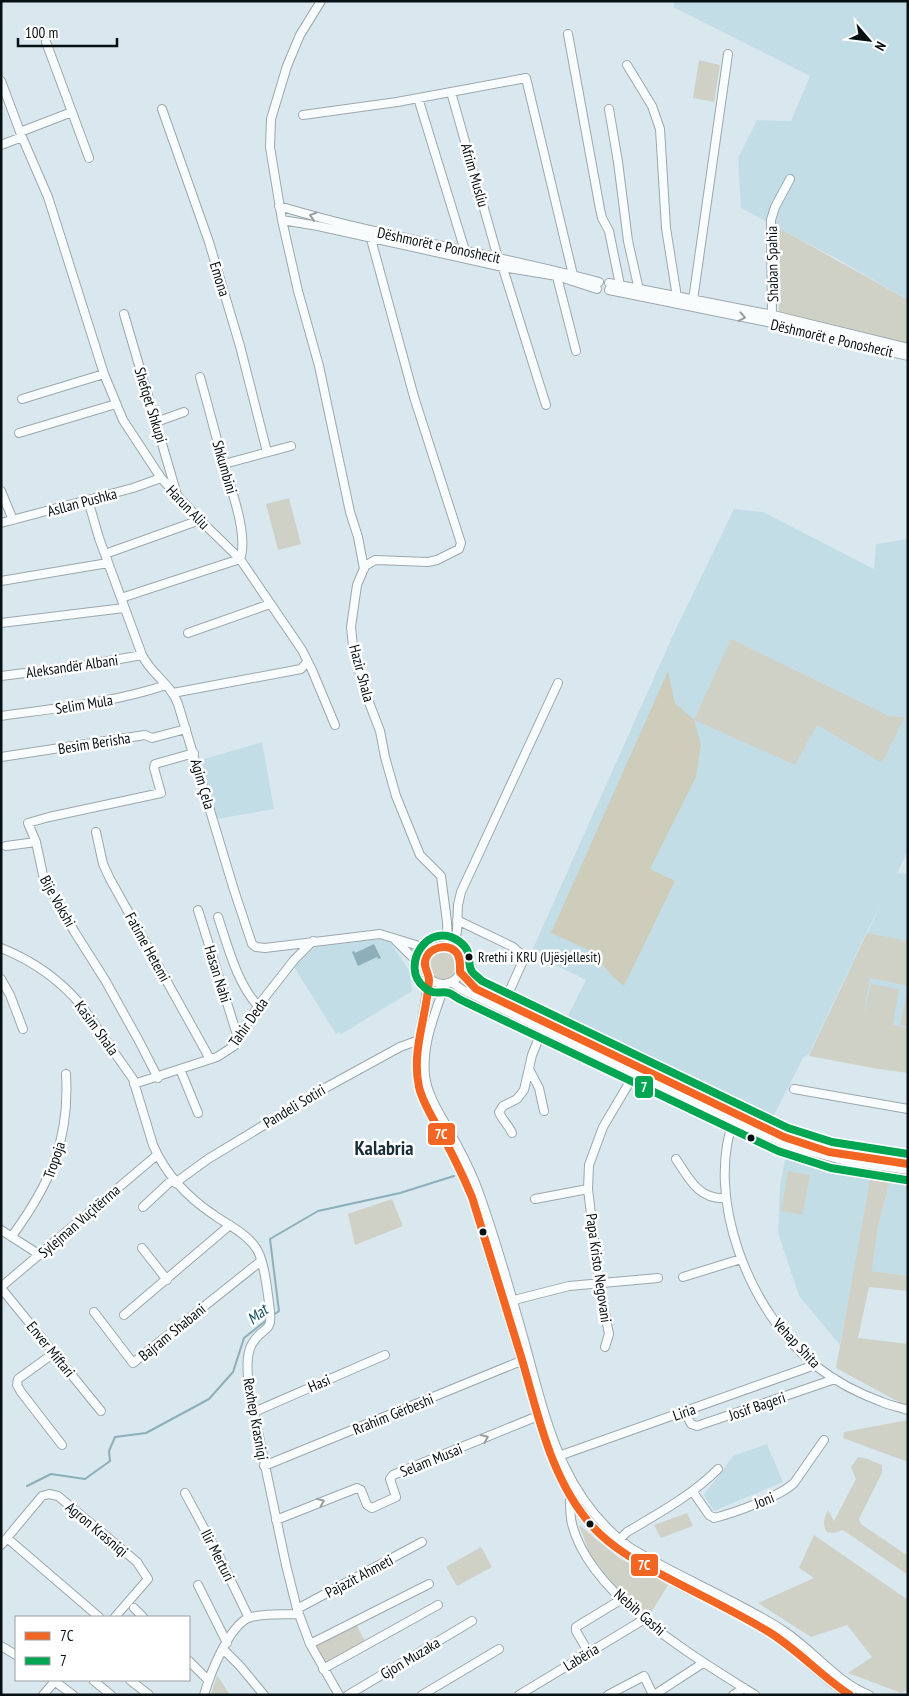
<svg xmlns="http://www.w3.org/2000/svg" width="909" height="1696" viewBox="0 0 909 1696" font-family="'PT Sans Narrow',sans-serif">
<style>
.built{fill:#c3dde7}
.green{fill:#d0d1c6}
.forest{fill:#cecdbc}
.water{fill:#8cafba}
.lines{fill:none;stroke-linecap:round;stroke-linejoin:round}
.stream{stroke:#8cafba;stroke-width:2}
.minor-casing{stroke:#9ca8ad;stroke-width:10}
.minor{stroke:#f9fcfc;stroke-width:8}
.bus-1-casing{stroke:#fff;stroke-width:11}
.bus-2-casing{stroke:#fff;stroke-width:11}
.bus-1{stroke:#f26522;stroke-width:8}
.bus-2{stroke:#00a651;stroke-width:8}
.oneway{stroke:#989e9f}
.bus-dot{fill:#071114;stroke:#fff;stroke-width:2}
.labels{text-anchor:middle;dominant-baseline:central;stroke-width:5;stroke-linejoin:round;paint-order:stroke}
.bus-label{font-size:14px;fill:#071114;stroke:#fff;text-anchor:start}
.street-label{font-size:15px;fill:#071114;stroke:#fff}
.water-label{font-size:16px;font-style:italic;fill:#135060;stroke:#fff}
.district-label{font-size:20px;font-weight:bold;fill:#182f37;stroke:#fff}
.line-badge{stroke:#fff;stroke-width:2}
.badge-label{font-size:14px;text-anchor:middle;font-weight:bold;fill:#fff}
</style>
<rect width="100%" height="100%" fill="#d8e8ee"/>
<path class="built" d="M675,1H908V300L841,261L741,208L738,158L757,120L791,121L810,76L673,7Z
M734,509L763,512L874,569L876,544L908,539V851L897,873L908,874V1071L809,1055L884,898L865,936L809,1054L803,1058L772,1119L740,1101L566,1020L586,980L531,953L674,633Z
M262,742L274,809L217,819L198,761Z
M387,938L409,970L412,991L340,1035L339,1032L336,1034L294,967L315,947Z
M786,1154L810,1162L872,1175L840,1345L799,1296L778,1233L780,1186Z
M891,1177L908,1179V1276L872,1271L878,1226Z
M767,1444L783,1482L714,1511L704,1495L733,1456Z"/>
<path class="green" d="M699,60L720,65L714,102L693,98Z
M779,228L908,300V355L853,335L779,322Z
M289,498L301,544L278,550L266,504Z
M731,639L889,716L905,717L882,763L817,725L795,765L694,720Z
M867,933L908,941V986L870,978L863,1019L871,984L899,989L893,1025L908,1028V1073L878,1069L809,1056Z
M428 965a15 15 0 1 1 30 0a15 15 0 1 1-30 0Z
M906,996L908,997V1027L900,1025Z
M788,1171L810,1175L802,1215L781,1211Z
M871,1175L891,1177L878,1226L872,1271L908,1276V1291L869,1287L858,1338L908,1344V1407L836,1368Z
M392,1199L403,1226L355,1245L348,1214Z
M908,1420V1462L843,1438L844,1432Z
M858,1457L868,1459L882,1465V1473L859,1519L861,1524L908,1556V1575L843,1530L834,1533L827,1532C822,1525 824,1518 828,1510L834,1521L856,1479L851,1467Z
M687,1513L693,1526L661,1538L654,1525Z
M579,1525L619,1558L668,1585L646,1621L612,1583L590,1554Z
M814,1535L908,1600V1690L901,1693L848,1673L872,1657L847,1625L811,1637L758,1603L814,1578L799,1568Z
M481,1547L492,1567L457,1586L446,1567Z
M356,1624L366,1643L324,1666L314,1647Z
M217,1675L230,1695H211Z"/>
<path class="forest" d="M668,671L675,703L694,720L701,744L696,777L650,869L675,881L624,986L613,977L591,951L551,933Z"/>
<path class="water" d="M374,944L381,958L378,959L377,957L358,966L352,952L354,951L355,953Z"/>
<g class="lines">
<path class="stream" d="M272,1316L279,1311L270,1239L318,1211L400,1193L454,1176
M27,1486L51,1474L85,1479L110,1461L109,1451L115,1437L146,1433L209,1399L233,1372L244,1338L268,1319"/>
<defs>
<path id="minor" d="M321,1L300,35L287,66L271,119L270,147L282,220L298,291L319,366L350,512L358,537L364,569
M568,34L600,209L602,218L609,231L620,285
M627,65L652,106L660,129L666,228L677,297
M1,81L22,137L48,197L104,374L123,420L161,478L200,520L240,559L302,650L312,670L335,725
M451,92L498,258
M418,98L466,254
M162,109L209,242L240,346L267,452
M609,109L618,162L628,241L639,290
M72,112L89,158
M303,115L397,102L526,78L573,275
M20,132L72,112L46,42
M1,145L22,137
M279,206C384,238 493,253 599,282
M282,220L318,226L503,267L557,276L597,289
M371,239L414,397L461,543L459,549L437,560L428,562L375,560L365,566L357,585L351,627L353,646L357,664L365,692L380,731L385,757L396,796L420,855L441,876L447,922L448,947
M501,262L546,405
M556,273L576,351
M609,283L773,315L908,348
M609,290L772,323L908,356
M693,300L728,54
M124,314L177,495
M772,319L771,220L775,207L790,179
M22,399L104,374
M156,422L184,412
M19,433L116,404
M224,464L291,446
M1,491L13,520
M88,500L99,538L142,655C151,674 171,684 178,704L234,890L252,944L256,947L265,948L380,934L432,950
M1,523L133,488L161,478
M105,554L200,520
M1,581L108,563
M121,598L240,559C249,535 230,486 223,462C215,433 208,405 200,377
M1,623L124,608
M188,633L270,604
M1,676L81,666L142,655
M173,693L301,669L307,662
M1,716C57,708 112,703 166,685
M1,757L145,735L152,738L186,729
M96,832L103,864L110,879L210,1059
M6,846L36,842
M198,910L238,1038
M218,917C228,947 237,983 258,1006
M457,920L513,947L521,954L522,963L504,1003
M396,941C406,950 413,960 424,965
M424 965a19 19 0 1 1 38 0a19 19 0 1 1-38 0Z
M1,948C31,960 60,980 81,1005L133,1079L153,1145C166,1175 187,1197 214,1215C228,1225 246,1233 256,1248C264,1259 267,1288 269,1303C274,1337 264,1323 252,1344C245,1356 248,1376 249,1389L286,1565L297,1609L310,1644L339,1695
M453,950L457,931L458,905L461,892L558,683
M460,972L476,989L766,1129
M429,978L418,1048L417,1067L419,1087L425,1103L456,1161L472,1197L547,1444C560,1484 581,1522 615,1547C628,1557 644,1565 658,1573C695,1593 733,1610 769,1632C799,1649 820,1678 850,1695
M1,979L10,995L23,1029
M451,982L463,990L733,1120L793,1147L846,1161L908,1170
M445,984C435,1014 422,1043 425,1075C427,1094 438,1111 447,1127C458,1146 468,1165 476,1185C495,1235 509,1288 524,1340C546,1419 560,1495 629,1547C679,1578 735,1599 784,1631C814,1651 835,1681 869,1695
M180,1069L198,1113
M529,1069L539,1088L544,1111
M158,1078L139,1041L105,980L74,931L43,875L36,842L28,823L49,817L161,793L154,768L155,764L194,753
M134,1084L217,1057L234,1046L258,1006L294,960L313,941
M794,1089L908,1109
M735,1116C703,1197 750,1313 816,1366C835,1381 860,1394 882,1402C891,1406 900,1407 908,1410
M512,1133C508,1124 502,1120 499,1112L503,1106L517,1099L524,1090L532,1055L543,1028
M831,1153L908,1164
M676,1159C689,1179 699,1200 726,1198
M175,1183L208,1159L327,1087L400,1047L419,1040
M535,1199L588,1189
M143,1207L173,1179
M1,1230L40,1255
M12,1236C50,1184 70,1140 66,1074
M142,1248L167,1280
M683,1277L741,1259
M1,1287L157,1155
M1,1288L101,1411
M513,1302L518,1299L569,1286L658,1278
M94,1312L133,1363L261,1261
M124,1315L230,1225
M605,1347L609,1334L599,1282L588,1189L589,1165L603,1127L635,1073
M54,1353L18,1379L17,1385L21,1392L62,1445
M254,1412L385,1355
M685,1412L691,1424L697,1426L835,1379
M556,1457L815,1365
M264,1466L521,1361
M693,1492L709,1515L714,1518C734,1513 779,1497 794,1483L824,1440
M185,1493L219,1556L249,1618
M570,1498C570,1506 570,1516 572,1524C590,1596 696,1658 755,1695
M276,1520L357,1488L361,1490L367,1505L372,1508L396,1497L390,1479L393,1475L538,1416
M7,1538L99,1617
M619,1540L627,1532C659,1513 691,1496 718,1469
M1,1545L42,1496L49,1494L58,1496L137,1562L148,1579L115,1617
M198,1585L227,1643
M134,1608L143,1617
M297,1609L422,1542
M310,1644L429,1584
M1,1646L16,1655
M223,1649L240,1666L264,1695
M589,1653L576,1631V1627L622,1599
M189,1661L208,1680
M323,1669L438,1605
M53,1680L73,1695
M130,1680L149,1695
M94,1681L111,1695
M43,1695L55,1681
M204,1695C210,1674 228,1628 248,1618C261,1613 285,1615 299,1614
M348,1695L472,1621
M422,1695L499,1649
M519,1695L643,1620
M608,1695L644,1676L653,1695
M654,1695L700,1665
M733,1695L744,1688"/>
</defs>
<use href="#minor" class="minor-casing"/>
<use href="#minor" class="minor"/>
<defs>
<path id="bus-1" d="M850,1695C821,1676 798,1650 769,1632C736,1612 700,1595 666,1577C639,1563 612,1548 592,1526C552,1481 539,1419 523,1363C506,1308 489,1252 472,1197C463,1176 453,1155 442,1135C434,1120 423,1104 419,1087C411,1051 427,1016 429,980C429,972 422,967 426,958C430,948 446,943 455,951C461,956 460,965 460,972L476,989L784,1137L829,1152L908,1164"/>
<path id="bus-2" d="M906,1180L831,1168L778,1151L459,999C456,997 452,994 449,993C440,990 435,997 424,987C399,967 428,918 460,942C473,952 467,961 471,970C473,974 479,978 482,981L788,1128L832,1142L908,1154"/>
</defs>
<use href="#bus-1" class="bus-1-casing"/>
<use href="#bus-2" class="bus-2-casing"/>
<use href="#bus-1" class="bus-1"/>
<use href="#bus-2" class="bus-2"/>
</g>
<defs><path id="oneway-chevron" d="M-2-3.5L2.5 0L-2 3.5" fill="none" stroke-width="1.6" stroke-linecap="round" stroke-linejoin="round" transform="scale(1.25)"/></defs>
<g class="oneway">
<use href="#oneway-chevron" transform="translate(313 216) rotate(-163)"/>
<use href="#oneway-chevron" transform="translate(742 317) rotate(11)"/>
<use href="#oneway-chevron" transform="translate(485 1438) rotate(-23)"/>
<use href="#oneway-chevron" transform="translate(321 1502) rotate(-22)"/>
</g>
<g class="bus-dot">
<circle cx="469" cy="957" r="4.5"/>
<circle cx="751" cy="1138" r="4.5"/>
<circle cx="483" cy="1232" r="4.5"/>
<circle cx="590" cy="1524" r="4.5"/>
</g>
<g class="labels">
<g class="bus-label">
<text x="478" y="957">Rrethi i KRU (Ujësjellesit)</text>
</g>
<g class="street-label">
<text transform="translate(475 175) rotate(74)">Afrim Musliu</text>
<text transform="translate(439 245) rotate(12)">Dëshmorët e Ponoshecit</text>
<text transform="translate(772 264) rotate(-91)">Shaban Spahia</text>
<text transform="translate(220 279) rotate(73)">Emona</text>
<text transform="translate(832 338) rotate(13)">Dëshmorët e Ponoshecit</text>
<text transform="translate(151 405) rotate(73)">Shefqet Shkupi</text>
<text transform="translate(225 467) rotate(74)">Shkumbini</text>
<text transform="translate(82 502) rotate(-15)">Asllan Pushka</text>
<text transform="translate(188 507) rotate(46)">Harun Aliu</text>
<text transform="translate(72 666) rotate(-8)">Aleksandër Albani</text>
<text transform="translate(362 673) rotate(75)">Hazir Shala</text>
<text transform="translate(84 704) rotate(-9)">Selim Mula</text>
<text transform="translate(94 743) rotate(-9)">Besim Berisha</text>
<text transform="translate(203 784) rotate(74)">Agim Çela</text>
<text transform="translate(58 901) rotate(61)">Bije Vokshi</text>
<text transform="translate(148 947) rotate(61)">Fatime Hetemi</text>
<text transform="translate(218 974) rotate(73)">Hasan Nahi</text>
<text transform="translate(248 1022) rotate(-55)">Tahir Deda</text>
<text transform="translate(97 1028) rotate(54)">Kasim Shala</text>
<text transform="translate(294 1106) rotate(-31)">Pandeli Sotiri</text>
<text transform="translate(54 1160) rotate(-71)">Tropoja</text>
<text transform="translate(79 1221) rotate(-41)">Sylejman Vuçitërrna</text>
<text transform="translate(599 1268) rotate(82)">Papa Kristo Negovani</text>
<text transform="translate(172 1332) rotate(-39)">Bajram Shabani</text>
<text transform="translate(797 1343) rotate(47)">Vehap Shita</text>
<text transform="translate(51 1349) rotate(51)">Enver Miftari</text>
<text transform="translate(319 1383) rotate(-23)">Hasi</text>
<text transform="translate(757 1406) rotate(-19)">Josif Bageri</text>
<text transform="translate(684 1412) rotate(-19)">Liria</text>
<text transform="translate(393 1414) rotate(-22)">Rrahim Gërbeshi</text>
<text transform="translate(256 1419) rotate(80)">Rexhep Krasniqi</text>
<text transform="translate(431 1460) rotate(-22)">Selam Musai</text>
<text transform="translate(764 1500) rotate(-21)">Joni</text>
<text transform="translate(97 1529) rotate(40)">Agron Krasniqi</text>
<text transform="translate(218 1555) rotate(63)">Ilir Merturi</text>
<text transform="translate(359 1576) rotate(-28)">Pajazit Ahmeti</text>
<text transform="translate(640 1612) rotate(41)">Nebih Gashi</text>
<text transform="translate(581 1657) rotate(-31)">Labëria</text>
<text transform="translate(410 1658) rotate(-31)">Gjon Muzaka</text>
</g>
<g class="water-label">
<text transform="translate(257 1314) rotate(-38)">Mat</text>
</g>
<g class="district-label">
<text x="384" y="1148">Kalabria</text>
</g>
</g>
<g class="line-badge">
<rect x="634" y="1075" width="20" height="24" rx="5" fill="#00a651"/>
<rect x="427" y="1122" width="29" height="24" rx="5" fill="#f26522"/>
<rect x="630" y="1553" width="29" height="24" rx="5" fill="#f26522"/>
</g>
<g class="badge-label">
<text x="644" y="1092">7</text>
<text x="441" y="1139">7C</text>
<text x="644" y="1570">7C</text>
</g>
<rect width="909" height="1696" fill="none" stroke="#071114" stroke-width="5"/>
<rect x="15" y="1616" width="175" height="65" fill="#ffffff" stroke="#9ca0a1"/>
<rect x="25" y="1632" width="25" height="8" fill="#f26522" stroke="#9ca0a1"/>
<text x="60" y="1641" font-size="15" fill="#071114">7C</text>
<rect x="25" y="1657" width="25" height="8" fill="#00a651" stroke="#9ca0a1"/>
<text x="60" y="1666" font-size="15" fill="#071114">7</text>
<g transform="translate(869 40) rotate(118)" stroke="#ffffff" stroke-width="4" paint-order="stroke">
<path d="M0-4L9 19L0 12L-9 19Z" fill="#071114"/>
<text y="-8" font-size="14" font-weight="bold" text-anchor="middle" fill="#071114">N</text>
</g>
<path d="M18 38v8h99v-8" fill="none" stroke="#071114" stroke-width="2.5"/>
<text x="25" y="38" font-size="15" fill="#071114" stroke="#ffffff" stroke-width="4" paint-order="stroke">100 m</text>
</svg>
